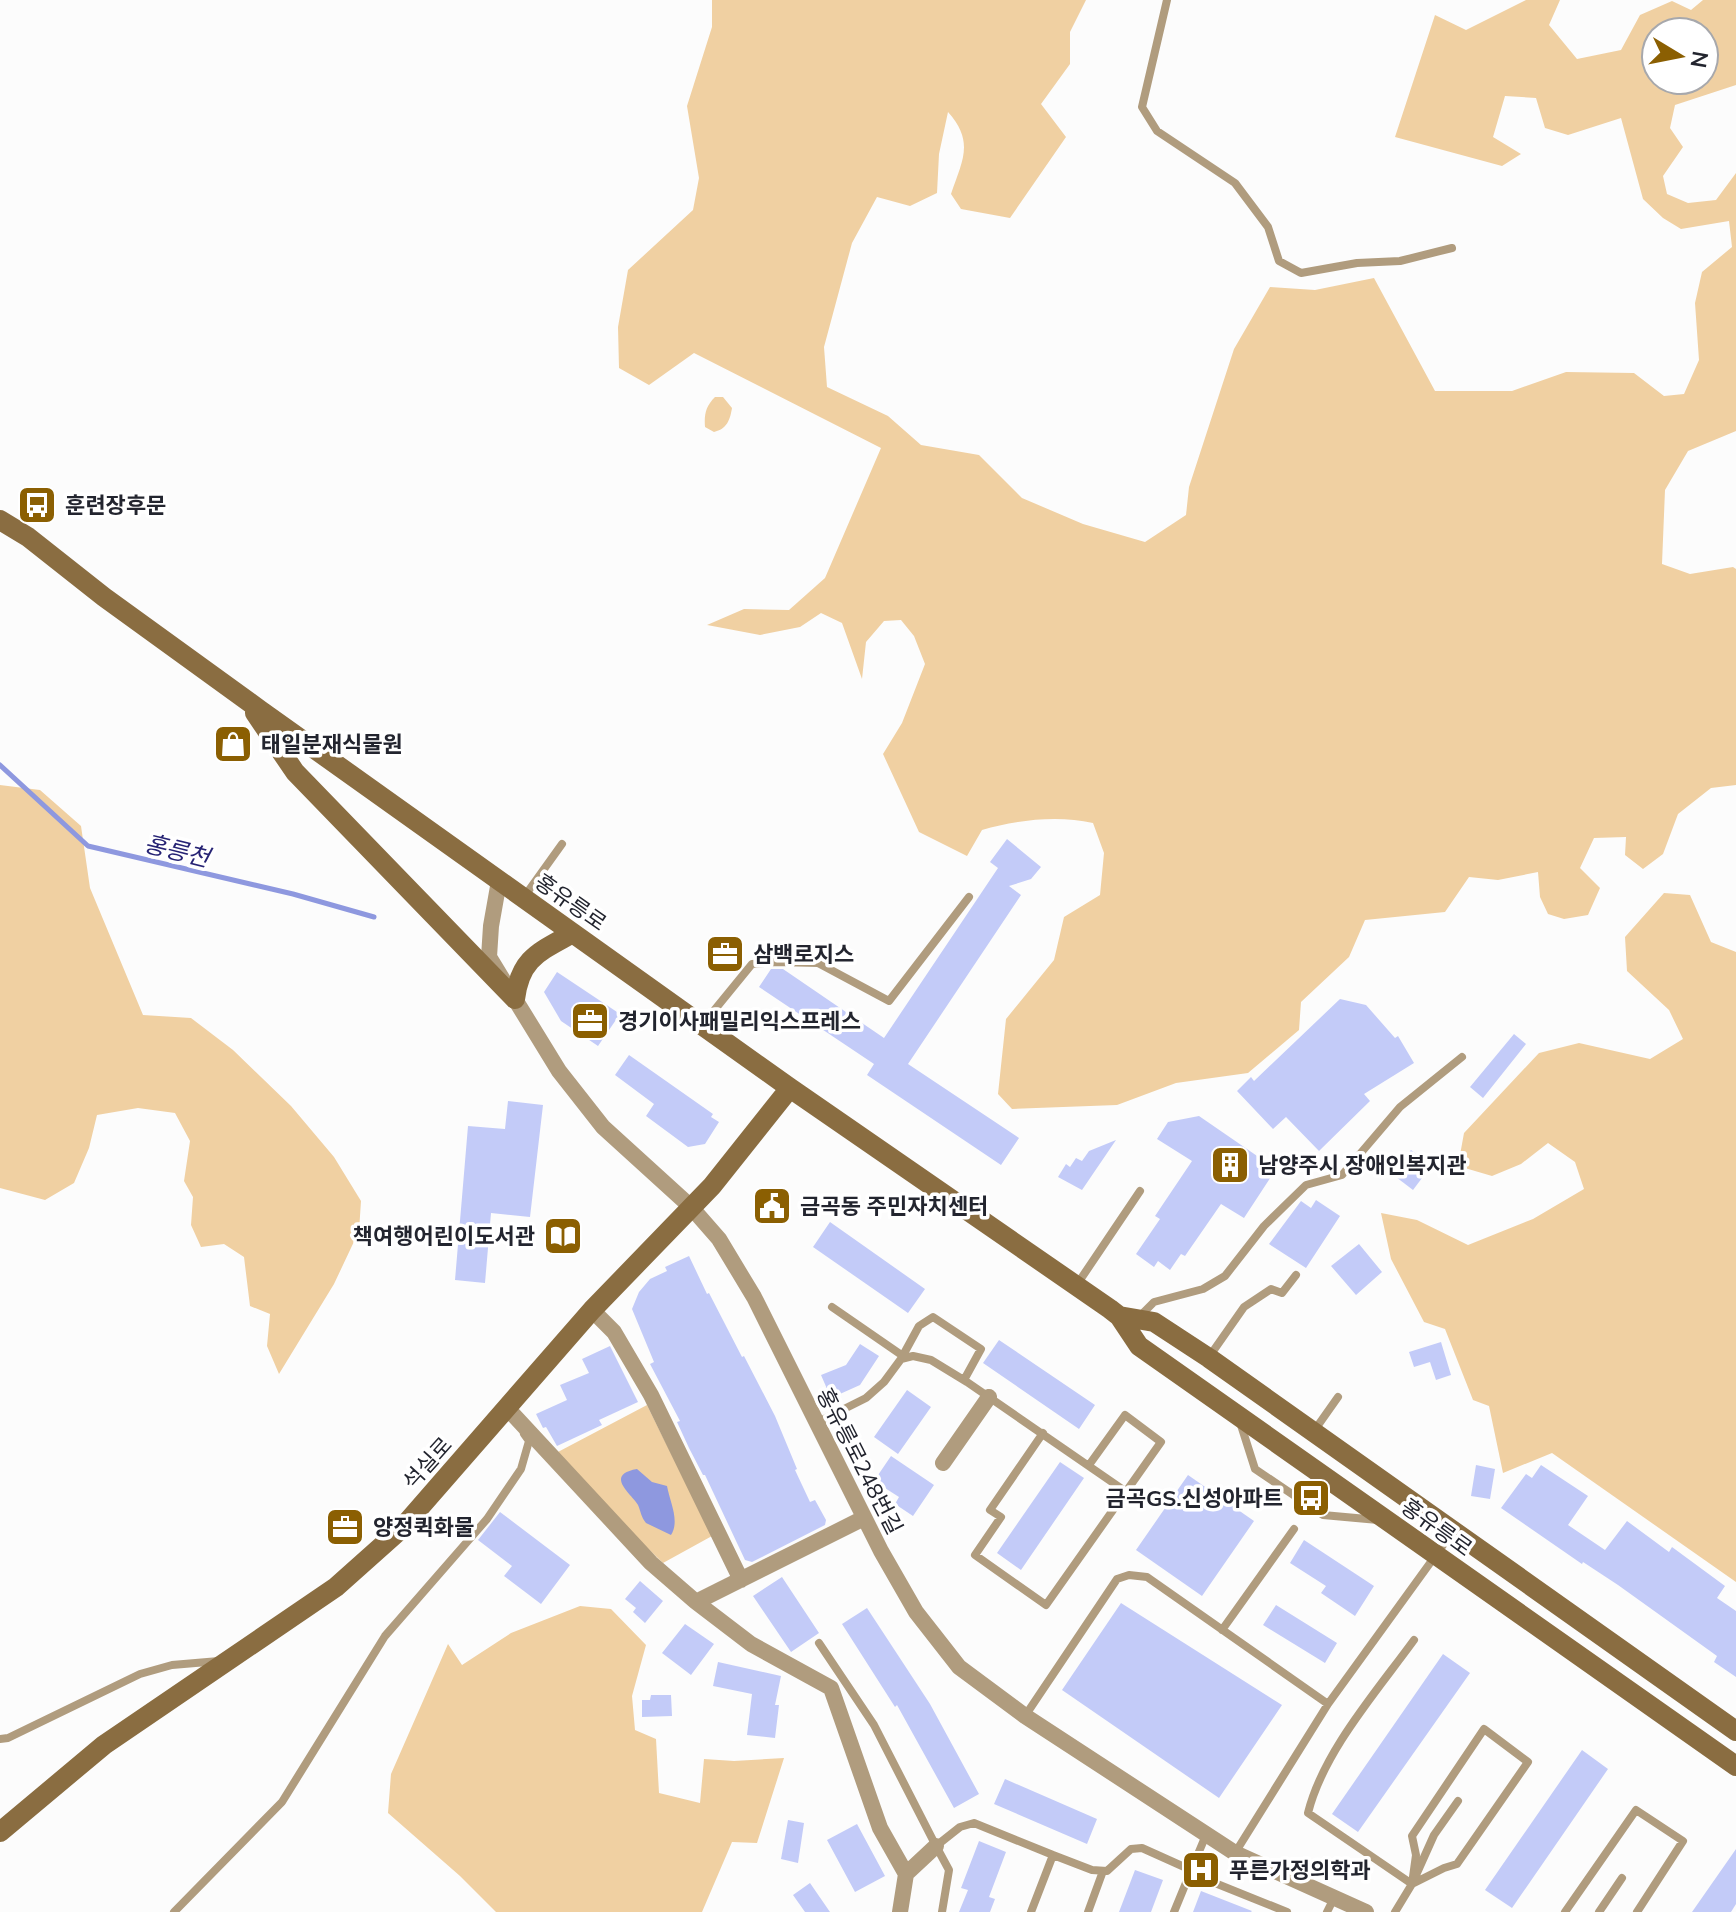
<svg xmlns="http://www.w3.org/2000/svg" width="1736" height="1912" viewBox="0 0 1736 1912" font-family="Mulish,'Noto Sans KR',sans-serif">
<style>
.green{fill:#f0d0a2;fill-rule:evenodd}
.water{fill:#8e98df}
.lines{fill:none;stroke-linecap:round;stroke-linejoin:round}
.stream{stroke:#8e98df;stroke-width:5}
.building{fill:#c3cbf8}
.lane{stroke:#b09c7e;stroke-width:8}
.street{stroke:#b09c7e;stroke-width:16}
.secondary{stroke:#8a6d41;stroke-width:20}
.labels{text-anchor:middle;dominant-baseline:central;stroke-width:7;stroke-linejoin:round;paint-order:stroke}
.poi-label{font-size:22px;font-weight:bold;fill:#23252f;stroke:#fff;text-anchor:start}
.street-label{font-size:22px;fill:#23252f;stroke:#fff}
.water-label{font-size:24px;font-style:italic;fill:#262374;stroke:#fff}
</style>
<rect width="100%" height="100%" fill="#fcfcfc"/>
<path class="green" d="M712,0H1086L1070,32V64L1041,104L1066,137L1010,218L961,209L951,194C962,161 975,142 948,112L939,154L937,193L910,206L877,197L852,243L824,347L827,387L888,416L921,445L979,455L1022,498L1083,524L1145,542L1186,515L1189,487L1234,349L1270,287L1315,290L1374,278L1435,391H1512L1566,372L1634,373L1664,396L1684,394L1699,360L1695,303L1702,272L1732,247L1729,221L1681,229L1663,218L1643,199L1621,118L1568,135L1545,128L1536,98L1505,96L1493,137L1521,154L1502,166L1395,137L1435,15L1466,30L1526,0H1560L1549,25L1577,59L1621,50L1640,15L1672,1L1691,10L1703,0H1736V85L1675,105L1670,128L1683,147L1663,176L1667,194L1688,203L1716,200L1736,173V431L1688,451L1665,490L1662,564L1690,574L1733,567L1736,569V785L1711,788L1678,814L1663,854L1643,869L1625,855L1626,837L1594,838L1580,868L1600,888L1588,915L1564,919L1548,914L1540,897L1538,872L1498,880L1469,877L1445,912L1365,920L1349,957L1301,1002L1299,1030L1248,1073L1176,1083L1117,1105L1012,1109L998,1094L1006,1019L1054,960L1064,917L1100,895L1104,853L1093,823C1057,815 1017,820 982,830L967,856L919,832L883,754L902,723L925,664L914,636L901,620L884,621L866,642L862,679L842,623L821,613L800,627L760,635L707,625L744,609L789,610L825,578L881,448L694,353L649,385L619,368L618,327L628,270L693,210L699,178L687,106L712,27ZM1656,32H1704V80H1656Z
M715,397H723L732,408C730,420 727,429 714,432L705,427C704,414 706,406 715,397Z
M0,785L40,790L81,826L90,888L143,1015L191,1018L233,1050L291,1106L334,1157L361,1201L359,1231L334,1284L279,1374L267,1346L270,1314L250,1306L244,1257L224,1244L201,1247L191,1225L193,1197L184,1181L190,1141L175,1113L138,1108L97,1115L89,1148L74,1183L45,1200L0,1188Z
M1664,893L1690,895L1711,942L1736,952V1582L1552,1453L1503,1473L1489,1406L1473,1400L1445,1329L1424,1322L1391,1259L1381,1213L1417,1220L1468,1245L1533,1219L1584,1189L1575,1162L1548,1143L1521,1164L1492,1176L1458,1166L1464,1133L1539,1053L1579,1043L1650,1059L1683,1039L1669,1010L1627,971L1625,937Z
M647,1405L712,1536L663,1563L608,1510L556,1453Z
M580,1606L611,1609L646,1645L632,1696L635,1730L656,1739L659,1793L700,1803L704,1759L734,1761L784,1758L757,1843L732,1842L702,1912H496L460,1876L388,1813L391,1774L448,1644L462,1665L511,1633Z"/>
<path class="water" d="M637,1469L652,1482L667,1486C670,1502 680,1521 671,1535L646,1523C641,1517 641,1512 638,1505C633,1495 603,1475 637,1469Z"/>
<g class="lines">
<path class="stream" d="M0,765L88,846L293,894L374,917"/>
</g>
<path class="building" d="M1007,839L1041,867L1031,879L1009,886L1021,895L908,1064L1019,1138L1001,1165L867,1075L874,1064L759,987L771,969H783L884,1038L998,868L990,862Z
M557,972L620,1014L598,1046L561,1021L544,992Z
M1340,999L1366,1005L1395,1038L1398,1036L1414,1063L1364,1094L1370,1101L1319,1151L1286,1117L1273,1129L1237,1091L1251,1077L1254,1081Z
M1514,1034L1526,1044L1483,1098L1470,1087Z
M629,1055L713,1114L711,1117L719,1122L705,1144L688,1147L646,1116L654,1104L615,1075Z
M508,1101L543,1105L530,1217L491,1213L485,1283L455,1280L468,1126L505,1129Z
M1199,1116L1276,1169L1244,1218L1221,1204L1185,1256L1181,1254L1170,1270L1158,1261L1154,1267L1136,1254L1160,1219L1155,1216L1192,1161L1157,1139L1168,1122Z
M1116,1140L1082,1190L1058,1177L1066,1164L1070,1167L1076,1158L1082,1161L1089,1151Z
M1411,1150L1431,1166L1413,1190L1392,1174Z
M1316,1200L1340,1216L1306,1268L1269,1244L1301,1201L1311,1208Z
M830,1222L925,1289L908,1313L813,1247Z
M1359,1244L1382,1272L1356,1295L1331,1266Z
M689,1256L707,1294L709,1293L742,1357L744,1356L775,1416L797,1469L795,1470L810,1502L815,1500L826,1520L825,1525L752,1562L745,1560L705,1475H703L689,1448L677,1422L680,1421L650,1364L654,1362L632,1309L639,1292L650,1279L667,1271L665,1267Z
M999,1340L1095,1405L1079,1429L983,1363Z
M1441,1342L1451,1375L1436,1380L1430,1362L1414,1367L1409,1352Z
M860,1344L879,1356L860,1385L831,1398L821,1375L846,1365Z
M610,1346L638,1402L599,1420L602,1425L557,1446L546,1427L543,1428L536,1414L567,1400L560,1385L589,1373L582,1359Z
M907,1390L931,1407L898,1454L874,1437Z
M891,1456L934,1485L913,1516L895,1504L899,1497L874,1481Z
M1060,1462L1084,1478L1021,1570L997,1553Z
M1476,1465L1495,1469L1490,1499L1471,1496Z
M1541,1465L1588,1496L1568,1525L1605,1550L1627,1521L1669,1552L1672,1547L1725,1586L1717,1598L1736,1611V1677L1714,1662L1717,1656L1618,1585L1583,1562L1582,1564L1501,1508L1526,1474L1532,1478Z
M1188,1475L1254,1521L1202,1596L1136,1550Z
M500,1512L570,1565L541,1604L504,1576L512,1566L478,1540Z
M1304,1540L1374,1586L1355,1616L1321,1593L1326,1586L1290,1563Z
M782,1577L819,1633L791,1652L753,1596Z
M640,1581L663,1601L645,1623L633,1612L636,1608L625,1599Z
M1121,1603L1282,1705L1219,1798L1062,1690Z
M1276,1605L1337,1643L1325,1663L1263,1625Z
M867,1608L930,1704L979,1794L954,1808L897,1705L895,1707L842,1624Z
M685,1624L714,1644L691,1675L662,1653Z
M1443,1654L1470,1673L1358,1832L1332,1814Z
M718,1662L781,1676L775,1705H779L775,1738L747,1735L752,1694L713,1686Z
M651,1695H671L672,1716L642,1717V1700H650Z
M1582,1750L1608,1769L1512,1908L1485,1890Z
M1005,1779L1097,1819L1087,1844L994,1804Z
M788,1820L804,1823L798,1863L781,1859Z
M857,1824L885,1876L855,1892L827,1840Z
M979,1841L1006,1852L989,1897L995,1899L990,1912H959L968,1890L961,1888Z
M1736,1849V1904L1731,1912H1692Z
M1135,1870L1163,1880L1151,1912H1119Z
M810,1883L830,1912H805L793,1895Z
M1201,1891L1252,1911L1251,1912H1193Z"/>
<g class="lines">
<path class="lane" d="M1167,0L1142,107L1157,131L1235,183L1268,227L1279,261L1301,273L1357,263L1400,261L1452,248
M524,897L562,844
M703,1024L752,964L775,962L818,963L889,1001L969,897
M1076,1286L1140,1191
M832,1307L903,1356
M1140,1316L1154,1302L1203,1289L1225,1276L1264,1226L1306,1185L1342,1175L1400,1107L1462,1057
M1209,1357L1244,1307L1271,1289L1282,1293L1296,1275
M901,1359L919,1326L933,1317L981,1349L964,1380
M1240,1422L1255,1469L1323,1515L1378,1520
M816,1423L866,1398L884,1382L901,1359L913,1356L931,1360L967,1382L1125,1491
M1314,1431L1338,1397
M1043,1433L990,1510L1001,1517L975,1555L1046,1605L1161,1442L1125,1415L1089,1465
M1222,1630L1294,1529
M819,1643L874,1725L936,1846
M1025,1716L1117,1579L1129,1575L1147,1577L1328,1704L1454,1530
M1484,1729L1528,1762L1457,1864L1444,1868L1412,1884L1416,1855L1412,1836Z
M0,1739L8,1738L140,1674L172,1665L219,1661
M1206,1835L1190,1873L1287,1912
M1235,1853L1328,1704
M1412,1884L1308,1813C1323,1752 1377,1691 1414,1640
M174,1912L282,1802L385,1636L487,1519L521,1469L529,1441L524,1434
M942,1912L949,1870L936,1846L960,1827L974,1823L1053,1855
M1031,1912L1053,1855L1092,1870L1107,1871L1131,1849L1142,1848L1191,1870
M1088,1912L1103,1871
M1174,1912L1190,1873
M1327,1912L1334,1898
M1395,1912L1412,1884L1434,1835L1458,1801
M1565,1912L1636,1810L1683,1841L1637,1912
M1599,1912L1622,1878"/>
<path class="street" d="M499,881L491,926L489,957L559,1071L603,1127L691,1207L719,1239L754,1297L881,1551L916,1612L959,1667L1025,1716L1235,1853L1366,1912
M592,1310L614,1332L651,1395L741,1580
M508,1409L651,1563L696,1602
M943,1463L989,1397
M864,1518L696,1602L751,1644L831,1688L880,1828L906,1874
M900,1912L906,1874L936,1846"/>
<path class="secondary" d="M0,520L28,537L104,597L260,710L790,1088L1110,1309L1119,1316L1139,1346L1736,1766
M255,713L295,772L515,999
M515,999C520,958 539,952 573,933
M1119,1316L1154,1322L1209,1358L1736,1731
M0,1832L104,1745L336,1587L401,1529L592,1310L712,1186L790,1088"/>
</g>
<defs>
<symbol id="bus-square" viewBox="-11 -11 22 22"><rect x="-9" y="-9" width="18" height="18" rx="4" fill="#8b5f02" stroke="#fff"/><path d="M-5-6H5V4H4V6H2V4H-2V6H-4V4H-5ZM-3.5-4V0h7V-4ZM-3.5 1.2v1.5H-2V1.2ZM2 1.2v1.5H3.5V1.2Z" fill="#fff"/></symbol>
<symbol id="shop-square" viewBox="-11 -11 22 22"><rect x="-9" y="-9" width="18" height="18" rx="4" fill="#8b5f02" stroke="#fff"/><path d="M-5-2.5h2.3a2.7 3.5 0 0 1 5.4 0H5L5.5 6h-11ZM-1.5-2.5h3a1.5 2.3 0 0 0-3 0Z" fill="#fff"/></symbol>
<symbol id="office-square" viewBox="-11 -11 22 22"><rect x="-9" y="-9" width="18" height="18" rx="4" fill="#8b5f02" stroke="#fff"/><path d="M-6-3h4V-5.5h4V-3h4V5H-6ZM-1-4.5V-3h2v-1.5ZM-6 0V1H6V0Z" fill="#fff"/></symbol>
<symbol id="building-square" viewBox="-11 -11 22 22"><rect x="-9" y="-9" width="18" height="18" rx="4" fill="#8b5f02" stroke="#fff"/><path d="M-4-6H4V6H1V3H-1V6H-4ZM-2.5-4.3h1.7v1.8h-1.7ZM.8-4.3h1.7v1.8H.8ZM-2.5-1h1.7V.8h-1.7ZM.8-1h1.7V.8H.8Z" fill="#fff"/></symbol>
<symbol id="civic-square" viewBox="-11 -11 22 22"><rect x="-9" y="-9" width="18" height="18" rx="4" fill="#8b5f02" stroke="#fff"/><path d="M-.6-6.5H3V-4.5H.6V-3L4-1V1h2V6H-6V1h2V-1L-.6-3ZM-1.2 2.5V6h2.4V2.5Z" fill="#fff"/></symbol>
<symbol id="library-square" viewBox="-11 -11 22 22"><rect x="-9" y="-9" width="18" height="18" rx="4" fill="#8b5f02" stroke="#fff"/><path d="M-6-4Q-3-5.5-.7-3.5V5Q-3 3-6 4ZM6-4Q3-5.5 .7-3.5V5Q3 3 6 4Z" fill="#fff"/></symbol>
<symbol id="hospital-square" viewBox="-11 -11 22 22"><rect x="-9" y="-9" width="18" height="18" rx="4" fill="#8b5f02" stroke="#fff"/><path d="M-5-5h3v3.5h4V-5h3V5h-3V1.5h-4V5h-3Z" fill="#fff"/></symbol>
</defs>
<g fill-rule="evenodd">
<use href="#bus-square" x="15" y="483" width="44" height="44"/>
<use href="#shop-square" x="211" y="722" width="44" height="44"/>
<use href="#office-square" x="703" y="932" width="44" height="44"/>
<use href="#office-square" x="568" y="999" width="44" height="44"/>
<use href="#building-square" x="1208" y="1143" width="44" height="44"/>
<use href="#civic-square" x="750" y="1184" width="44" height="44"/>
<use href="#library-square" x="541" y="1214" width="44" height="44"/>
<use href="#bus-square" x="1289" y="1476" width="44" height="44"/>
<use href="#office-square" x="323" y="1505" width="44" height="44"/>
<use href="#hospital-square" x="1179" y="1848" width="44" height="44"/>
</g>
<g class="labels">
<g class="poi-label">
<text x="65" y="505">훈련장후문</text>
<text x="261" y="744">태일분재식물원</text>
<text x="753" y="954">삼백로지스</text>
<text x="618" y="1021">경기이사패밀리익스프레스</text>
<text x="1258" y="1165">남양주시 장애인복지관</text>
<text x="800" y="1206">금곡동 주민자치센터</text>
<text x="535" y="1236" text-anchor="end">책여행어린이도서관</text>
<text x="1283" y="1498" text-anchor="end">금곡GS.신성아파트</text>
<text x="373" y="1527">양정퀵화물</text>
<text x="1229" y="1870">푸른가정의학과</text>
</g>
<g class="street-label">
<text transform="translate(571 902) rotate(35)">홍유릉로</text>
<text transform="translate(860 1461) rotate(63)">홍유릉로248번길</text>
<text transform="translate(427 1463) rotate(-48)">석실로</text>
<text transform="translate(1437 1527) rotate(36)">홍유릉로</text>
</g>
<g class="water-label">
<text transform="translate(177 850) rotate(14)">홍릉천</text>
</g>
</g>
<g transform="translate(1680 56) rotate(100)"><circle r="38" fill="#ffffff" stroke="#a7a8ac" stroke-width="2"/>
<path d="M0-6L14 30L0 20L-14 30Z" fill="#8b5f02"/>
<text y="-12" font-size="22" font-weight="bold" text-anchor="middle" fill="#23252f">N</text>
</g>
</svg>
